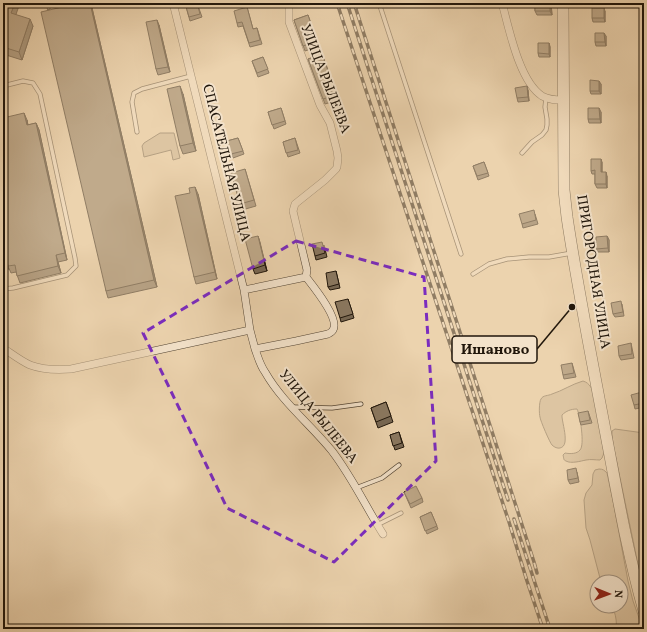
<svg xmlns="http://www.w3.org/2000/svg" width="647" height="632" viewBox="0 0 647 632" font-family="Vollkorn,serif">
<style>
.green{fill:#c9b392;stroke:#74644e}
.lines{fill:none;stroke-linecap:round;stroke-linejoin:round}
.lane-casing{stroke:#534534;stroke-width:5}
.street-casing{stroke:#534534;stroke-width:8}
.secondary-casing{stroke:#20160b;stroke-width:12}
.lane{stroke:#f3e2ca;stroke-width:3.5}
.street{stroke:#f3e2ca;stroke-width:7}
.secondary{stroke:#f3e2ca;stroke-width:11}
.rail-casing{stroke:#20160b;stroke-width:3.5}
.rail{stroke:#f3e2ca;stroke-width:2;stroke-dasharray:6;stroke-linecap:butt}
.wall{fill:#776753;stroke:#20160b}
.shaded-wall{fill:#615443;stroke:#20160b}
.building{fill:#8a7860;stroke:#20160b}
.marked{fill:none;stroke:#7b2cbf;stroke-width:3;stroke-dasharray:8 5;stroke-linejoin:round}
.labels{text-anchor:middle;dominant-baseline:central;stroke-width:4;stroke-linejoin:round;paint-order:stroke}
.street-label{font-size:14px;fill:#20160b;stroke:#f3e2ca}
.leader{fill:none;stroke:#20160b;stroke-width:1.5}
.callout-dot{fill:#20160b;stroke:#f3e2ca;stroke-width:1.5}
.callout{fill:#f3e2ca;stroke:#20160b;stroke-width:1.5}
.callout-label{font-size:15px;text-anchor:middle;font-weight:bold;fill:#20160b}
</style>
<rect width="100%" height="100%" fill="#ecd3ae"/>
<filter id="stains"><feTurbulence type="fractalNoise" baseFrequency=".005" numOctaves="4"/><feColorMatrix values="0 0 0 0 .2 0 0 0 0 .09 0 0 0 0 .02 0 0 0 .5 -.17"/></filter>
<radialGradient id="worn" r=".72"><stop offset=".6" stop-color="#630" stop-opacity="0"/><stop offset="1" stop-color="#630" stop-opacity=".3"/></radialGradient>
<path class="green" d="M160,133H174L180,158L173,160L171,150L144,157L142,146L144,143Z
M583,381C590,383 592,389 594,395L604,453L602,458L600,460C595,460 591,459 586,460C581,461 571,464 566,461C563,460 564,458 563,455L565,453C570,454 577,454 580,450C585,445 580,415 577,409C571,409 566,411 562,415V417C563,425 566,434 565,442C564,449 557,450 552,445C550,443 540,420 540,417C539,414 539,402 541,399C543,395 548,396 552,394C562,391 572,384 583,381Z
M615,429L644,433V573H641L639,569L613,444L612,435V431Z
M599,469C603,469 604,470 607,473L613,501L628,581L633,601L643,629H616C617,624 616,616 614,611C612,609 610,608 609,606H621V582H601L590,540L586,528L584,500L586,493L592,485L593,474L595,470Z"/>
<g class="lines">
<defs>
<path id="lane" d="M379,3L461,254
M3,86L23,81L33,83L40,94L75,258L76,266L67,275L13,288L3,289
M137,132L132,102L134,93L142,89L191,76
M522,153L532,142L542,135L546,130L547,125V119L545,107L546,98
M473,274L489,264L507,259L529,257H549L572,253
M292,407L332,408L361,404
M356,488L382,478L399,465
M377,525L401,513"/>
<path id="street" d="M173,3L244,290L250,330L255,349
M289,3V22L320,105L330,123L337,151L338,158L337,167L336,169L325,180L295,204L293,211L307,270L306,277C313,286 340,319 333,330C332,332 330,333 328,334L296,341L255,349C258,357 260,365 265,372C282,402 310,424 332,451C352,477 366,507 383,534
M502,3C509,28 519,81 542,96C549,100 556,100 563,100
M244,290L306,277
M3,348C12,354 21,361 30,365C43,370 57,370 71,369L250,330"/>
<path id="secondary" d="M563,3L564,190L567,217C578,291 593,366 607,440C618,498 628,555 644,611"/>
</defs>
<use href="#lane" class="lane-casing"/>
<use href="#street" class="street-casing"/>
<use href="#secondary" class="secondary-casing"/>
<use href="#lane" class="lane"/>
<use href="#street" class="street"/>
<use href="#secondary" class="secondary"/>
<defs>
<path id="rail" d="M48,3L50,21
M337,3L509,522L527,581L543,629
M347,3L508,500
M354,3L534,562L537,573
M3,247L8,268
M514,519L550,629"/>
</defs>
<use href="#rail" class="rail-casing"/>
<use href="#rail" class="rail"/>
</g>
<path class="wall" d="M3,3L16,15L33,26L22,60L3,54Z
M185,3H197L202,17L190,21Z
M535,3H551L552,15H537L535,11Z
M247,7L253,29L257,28L262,44L250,47L243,26L238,27L237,23Z
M92,8L157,287L108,298L106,291Z
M605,11V22H593L592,18Z
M308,15L319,46L305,51L294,20Z
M159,25L170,72L158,75L156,69Z
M606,36V46H596L595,42Z
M549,43L550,47V57H539L538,53Z
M322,54L330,75L327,76L335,101L325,104L308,59Z
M263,57L269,73L258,77L252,61Z
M601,84V94H591L590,91Z
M528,90L529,101L518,102L517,98Z
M183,94L196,151L183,154L180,146Z
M281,108L286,124L274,129L268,112Z
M601,112V123H589L588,119Z
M27,120L28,125L36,123L39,130L67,260L58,262L61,273L20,283L16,272L11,273L8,266Z
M238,138L244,154L233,158L227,141Z
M295,138L300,153L288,157L283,142Z
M484,162L489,176L478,180L473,166Z
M602,162V172L607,176V188H597L595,184V174H592L591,171Z
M245,169L256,206L242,210L240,204Z
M190,193L198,194L217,279L196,284L194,277Z
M535,214L538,224L523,228L522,224Z
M258,236L267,271L255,274L253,269Z
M607,236L609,240V252H598L596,249Z
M324,245L327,257L316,260L315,256Z
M336,271L340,288L330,290L328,287Z
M348,299L354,318L341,322L340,318Z
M622,304L624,316L615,317L613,314Z
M631,343L634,358L621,360L619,356Z
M572,363L576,377L564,379L563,375Z
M644,399V407L635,409L634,405Z
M386,402L393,422L378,428L371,408Z
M588,411L592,423L581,425L580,422Z
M399,432L404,447L395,450L390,435Z
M577,472L579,482L570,484L568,480Z
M404,492L422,498L423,502L411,508Z
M431,512L438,529L427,534L420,517Z"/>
<path class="shaded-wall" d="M15,3H20L14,20L11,13Z
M90,3L92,8L157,287L154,280Z
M550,3H551L552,15L550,11Z
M604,8L605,11V22L604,18Z
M30,19L33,26L22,60L19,52Z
M157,20L159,25L170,72L168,67Z
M604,33L606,36V46L605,42Z
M549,43L550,47V57L549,54Z
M599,81L601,84V94L599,91Z
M180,86L183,94L196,151L193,143Z
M527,86L528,90L529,101L528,97Z
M599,108L601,112V123L600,119Z
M24,113L27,120L29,132L27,125Z
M36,123L39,130L67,260L65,253Z
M601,159L602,162V176L601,172Z
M606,172L607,176V188L606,184Z
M195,187L198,194L217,279L215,272Z
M258,236L260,242L267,271L265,265Z
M607,236L609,240V252L608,248Z
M56,255L58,262L61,273L58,266Z"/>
<path class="building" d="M3,3H15L11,13L30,19L19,52L3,47Z
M79,3H90L154,280L106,291L41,12Z
M185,3H197L200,14L189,17Z
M535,3H550V11H535Z
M247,7L253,29L257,28L260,40L249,43L242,22L237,23L234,11Z
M592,8H604V18H592Z
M308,15L317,41L303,46L294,20Z
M157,20L168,67L156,69L146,22Z
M595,33H604L605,42H595Z
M538,43H549V54L538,53Z
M322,54L328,71L325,72L333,96L323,99L308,59Z
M263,57L268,69L257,73L252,61Z
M590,80L599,81V91H590Z
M180,86L193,143L180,146L167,89Z
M527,86L528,97L517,98L515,88Z
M281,108L285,121L272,125L268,112Z
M588,108H599L600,119H588Z
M24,113L27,125L36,123L65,253L56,255L58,266L17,276L15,265L8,266L3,242V118Z
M238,138L243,151L231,154L227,141Z
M295,138L298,150L286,153L283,142Z
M591,159H601V172H606V184H595V170L591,171Z
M484,162L488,173L477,176L473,166Z
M245,169L254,200L240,204L231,173Z
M195,187L215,272L194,277L175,196L190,193L189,188Z
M534,210L536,220L522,224L519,214Z
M258,236L265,265L253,269L245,239Z
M607,236L608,248L596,249V237Z
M322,242L325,253L315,256L312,244Z
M336,271L339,284L328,287L326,273Z
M348,299L353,314L340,318L335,302Z
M621,301L623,312L613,314L611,303Z
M631,343L632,354L619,356L618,346Z
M572,363L574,373L563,375L561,365Z
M642,392L644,403L634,405L631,395Z
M386,402L391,416L376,422L371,408Z
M588,411L590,420L580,422L578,413Z
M399,432L402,443L393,446L390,435Z
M576,468L578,478L568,480L567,470Z
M416,486L422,498L410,504L404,492Z
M431,512L437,526L425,531L420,517Z"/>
<path d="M0 0H647V632H0ZM296,241L424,277L436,461L334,562L227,508L143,333Z" fill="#ecd3ae" fill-opacity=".55" fill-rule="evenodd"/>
<path class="marked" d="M296,241L424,277L436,461L334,562L227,508L143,333Z"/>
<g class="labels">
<g class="street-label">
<text transform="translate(325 79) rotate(69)">УЛИЦА РЫЛЕЕВА</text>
<text transform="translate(226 163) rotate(76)">СПАСАТЕЛЬНАЯ УЛИЦА</text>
<text transform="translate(593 272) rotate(81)">ПРИГОРОДНАЯ УЛИЦА</text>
<text transform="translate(318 417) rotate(51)">УЛИЦА РЫЛЕЕВА</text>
</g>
</g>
<path class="leader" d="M572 307L537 349"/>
<circle class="callout-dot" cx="572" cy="307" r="4"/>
<rect class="callout" x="452" y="336" width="85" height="27" rx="4"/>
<g class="callout-label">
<text x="495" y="354">Ишаново</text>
</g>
<rect width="647" height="632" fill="none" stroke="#ecd3ae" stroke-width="16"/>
<rect x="4" y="4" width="639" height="624" fill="none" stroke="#20160b" stroke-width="2"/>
<rect x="8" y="8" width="631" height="616" fill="none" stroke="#20160b"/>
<g transform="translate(609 594) rotate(91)"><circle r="19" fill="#f3e2ca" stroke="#9f907e"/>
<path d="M0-3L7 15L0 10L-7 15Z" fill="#8f2418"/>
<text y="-6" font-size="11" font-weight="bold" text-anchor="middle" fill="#20160b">N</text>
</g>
<rect width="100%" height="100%" filter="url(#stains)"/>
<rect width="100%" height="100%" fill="url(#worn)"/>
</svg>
